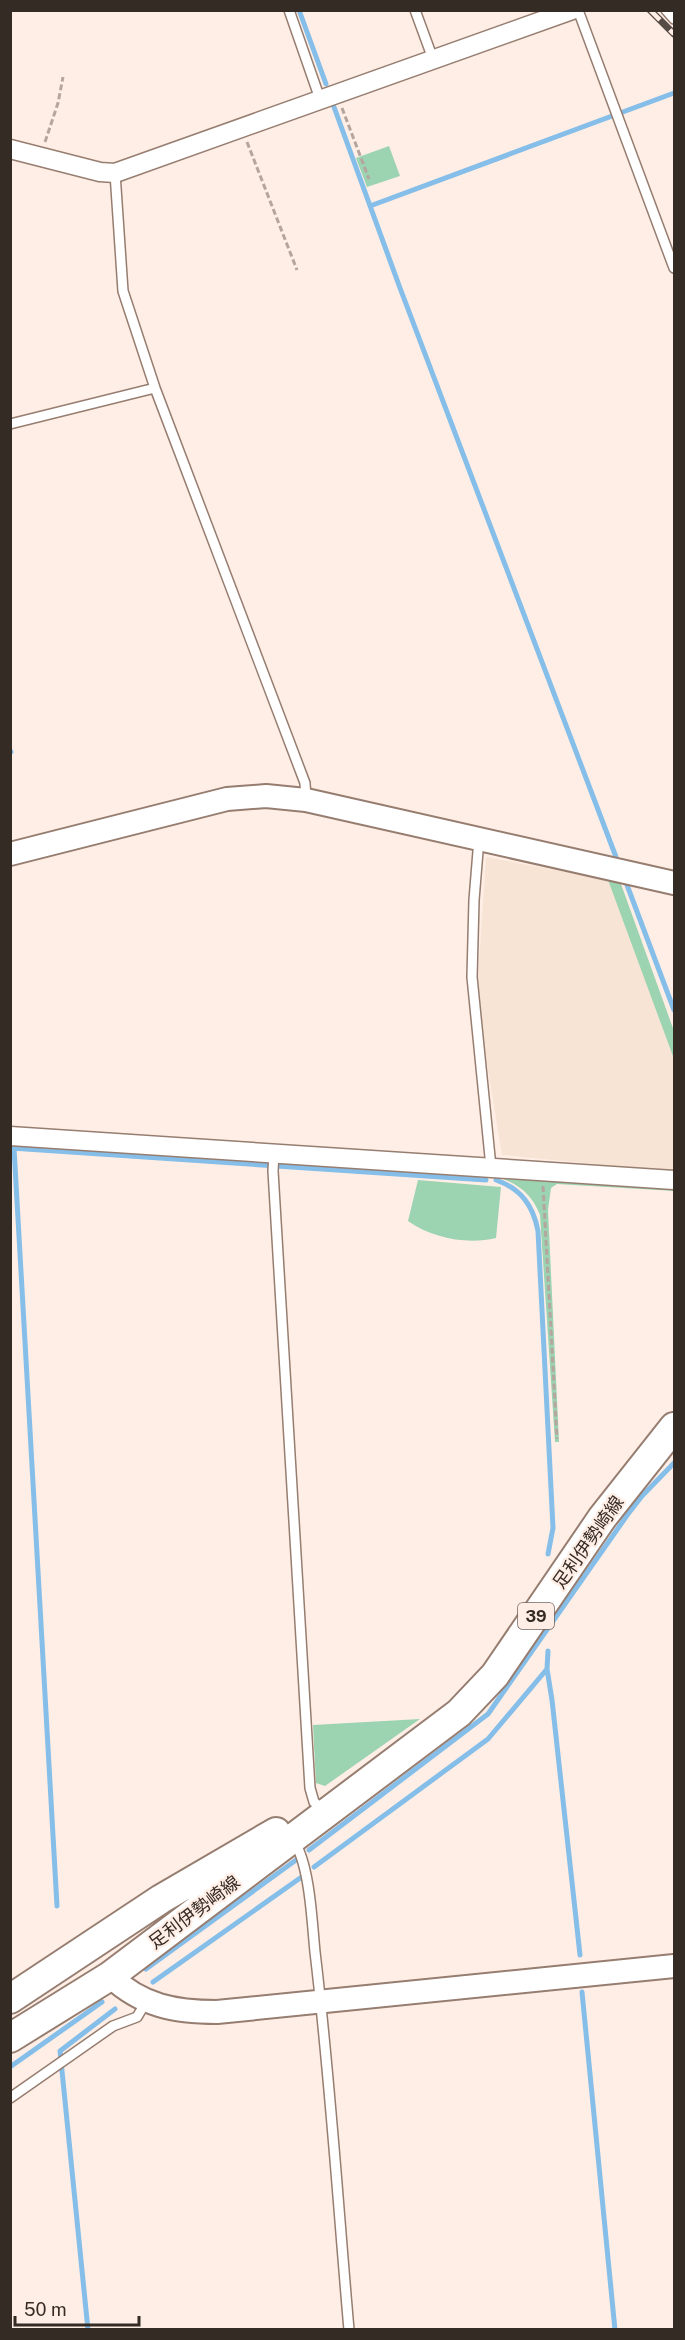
<svg xmlns="http://www.w3.org/2000/svg" width="685" height="2340" viewBox="0 0 685 2340" font-family="'Public Sans','Noto Sans JP',sans-serif">
<style>
.industrial{fill:#f8e4d4}
.green{fill:#9cd3b1}
.lines{fill:none;stroke-linecap:round;stroke-linejoin:round}
.stream{stroke:#85bee9;stroke-width:5}
.service-casing{stroke:#967d70;stroke-width:12}
.minor-casing{stroke:#967d70;stroke-width:21}
.tertiary-casing{stroke:#967d70;stroke-width:26}
.primary-casing{stroke:#967d70;stroke-width:32}
.path{stroke:#b4a69e;stroke-width:3;stroke-dasharray:6 3;stroke-linecap:butt}
.service{stroke:#fff;stroke-width:9}
.minor{stroke:#fff;stroke-width:18}
.tertiary{stroke:#fff;stroke-width:22}
.primary{stroke:#fff;stroke-width:28}
.rail-casing{stroke:#584c46;stroke-width:7}
.rail{stroke:#ffeee5;stroke-width:4.5;stroke-dasharray:14;stroke-linecap:butt}
.labels{text-anchor:middle;dominant-baseline:central;stroke-width:4.5;stroke-linejoin:round;paint-order:stroke}
.shield{fill:#ffeee5;stroke:#72665f;stroke-width:1.5}
.shield-label{font-size:16px;font-weight:bold;fill:#352b25}
.street-label{font-size:18px;fill:#352b25;stroke:#ffeee5}
</style>
<rect width="100%" height="100%" fill="#ffeee5"/>
<path class="industrial" d="M486,857L608,880L674,1059V1172L502,1155L485,1052L478,979Z"/>
<path class="green" d="M389,146L400,176L367,187L356,158Z
M608,880L621,884L674,1031V1059Z
M501,1175L674,1187V1191L557,1184L551,1188L548,1210L559,1442H555L540,1215C532,1195 521,1186 501,1178Z
M418,1180L501,1187L496,1238C467,1245 432,1238 408,1221Z
M420,1719L325,1786L316,1783L313,1725Z"/>
<g class="lines">
<path class="stream" d="M299,10L326,84
M334,107L400,288L616,857
M370,206L674,93
M10,750L11,752
M627,885L674,1010
M11,1148L486,1180
M14,1148L57,1906
M496,1180C521,1189 533,1205 538,1231L553,1528L548,1554
M548,1651L547,1669L552,1700L580,1955
M309,1850L488,1714L628,1514L642,1496L674,1463
M314,1867L488,1739L547,1669
M146,1969L296,1860
M153,1982L303,1876
M582,1992L615,2330
M10,2067L102,2002
M88,2330L60,2051L115,2009"/>
<defs>
<path id="service" d="M289,10L320,99
M415,10L433,59
M578,10L674,268
M666,10L674,19
M115,173L123,291L155,388L305,783L306,800
M10,424L155,388
M479,839L474,900L472,977L491,1167
M274,1153L273,1171L310,1788L314,1802L320,1807
M294,1841C310,1866 312,1922 315,1952C330,2077 338,2204 349,2330
M10,2098L113,2026L137,2017L146,2002"/>
<path id="minor" d="M10,149L100,172L115,173L572,10
M10,1136L674,1180"/>
<path id="tertiary" d="M10,854L227,799L266,796L306,800L674,883
M110,1976C142,2006 175,2012 217,2012L674,1966"/>
<path id="primary" d="M10,1999L161,1899L276,1832
M10,2038L110,1976L459,1713L495,1675L602,1518L674,1427"/>
</defs>
<use href="#service" class="service-casing"/>
<use href="#minor" class="minor-casing"/>
<use href="#tertiary" class="tertiary-casing"/>
<use href="#primary" class="primary-casing"/>
<path class="path" d="M342,108L369,179
M45,142L58,103L63,77
M247,142L297,270
M543,1186L557,1439"/>
<use href="#service" class="service"/>
<use href="#minor" class="minor"/>
<use href="#tertiary" class="tertiary"/>
<use href="#primary" class="primary"/>
<defs>
<path id="rail" d="M650,10L674,34"/>
</defs>
<use href="#rail" class="rail-casing"/>
<use href="#rail" class="rail"/>
</g>
<g class="labels">
<rect class="shield" x="518" y="1603" width="36" height="26" rx="4.5"/>
<g class="shield-label">
<text x="536" y="1616">39</text>
</g>
<g class="street-label">
<text transform="translate(588 1542) rotate(-55)">足利伊勢崎線</text>
<text transform="translate(194 1912) rotate(-37)">足利伊勢崎線</text>
</g>
</g>
<rect width="685" height="2340" fill="none" stroke="#352b25" stroke-width="24"/>
<path d="M15 2316v9h124v-9" fill="none" stroke="#352b25" stroke-width="3"/>
<text x="24" y="2316" font-size="18" fill="#352b25" stroke="#ffeee5" stroke-width="4.5" paint-order="stroke">50 m</text>
</svg>
